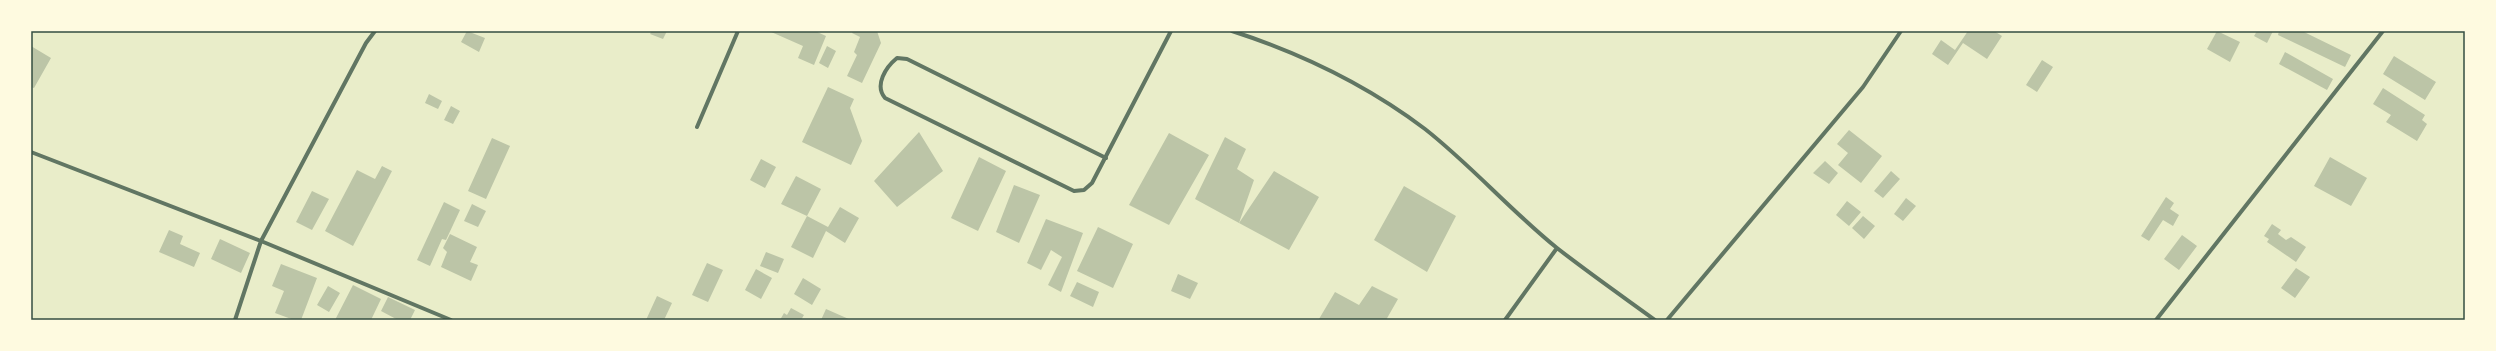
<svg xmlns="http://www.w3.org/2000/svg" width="2496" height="351" viewBox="0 0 2496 351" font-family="'DejaVu Sans',sans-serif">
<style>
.building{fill:#bcc5a7}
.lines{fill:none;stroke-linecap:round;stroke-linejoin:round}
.minor{stroke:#617663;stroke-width:4}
.neatline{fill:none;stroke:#344e41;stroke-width:1.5}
</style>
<rect width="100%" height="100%" fill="#e9edc9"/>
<path class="building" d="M467,31L485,38L479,52L461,42Z
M652,31H667L663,39L650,34Z
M769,31H815L826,36L814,65L798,58L803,46Z
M853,31H877L881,43L862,83L847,76L857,55L854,52L860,37L852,33Z
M1968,31H1994L2002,36L1987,59L1963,43L1948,65L1932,54L1941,40L1955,50Z
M2217,31L2240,42L2230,62L2207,49Z
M2257,31H2273L2267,43L2254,36Z
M2279,31H2302L2351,55L2345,67L2278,35Z
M31,46L51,58L34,88L31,87Z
M827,46L836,51L828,68L819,63Z
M2285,52L2333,79L2327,90L2279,64Z
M2394,56L2436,82L2425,100L2383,74Z
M2042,60L2053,67L2037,92L2026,85Z
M828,87L854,99L850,108L862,141L851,165L802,142Z
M2383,88L2425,115L2422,120L2427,124L2417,141L2386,122L2391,115L2373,104Z
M429,94L442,101L438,109L425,103Z
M451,106L460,111L453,124L444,120Z
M1849,130L1882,156L1861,183L1838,165L1848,153L1837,144Z
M919,132L943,171L897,207L874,181Z
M1169,133L1209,155L1169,225L1129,205Z
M1225,137L1246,149L1237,169L1254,180L1239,223L1195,199Z
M492,138L510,146L486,199L468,191Z
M979,157L1006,171L978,231L951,218Z
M2330,157L2367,178L2351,206L2314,186Z
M761,159L776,167L765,188L750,180Z
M1825,161L1838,173L1829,184L1813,173Z
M382,166L392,171L353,246L325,231L357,170L375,179Z
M1274,171L1319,197L1289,250L1239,223Z
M1891,171L1900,179L1883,198L1874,191Z
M796,176L821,189L807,216L828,227L840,207L859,218L845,243L826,231L813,258L791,247L807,216L781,204Z
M1014,185L1040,195L1019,243L996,232Z
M1404,186L1456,216L1427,272L1374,240Z
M312,191L329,199L312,230L296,222Z
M2166,197L2174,203L2170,209L2179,215L2173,226L2163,220L2149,241L2141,236Z
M1906,198L1916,206L1903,221L1894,214Z
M1847,201L1861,212L1849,226L1836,215Z
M444,202L460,210L446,240L442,239L430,266L417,260Z
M472,204L486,211L478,227L464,221Z
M1863,216L1875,226L1864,239L1852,228Z
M1046,219L1083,233L1061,292L1048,285L1062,257L1051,250L1041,270L1027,263Z
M2272,224L2281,230L2278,234L2286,240L2291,237L2306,247L2296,262L2267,242L2269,239L2264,236Z
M1098,227L1133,244L1113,288L1077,271Z
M169,230L183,236L180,244L200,253L194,267L159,252Z
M450,234L477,247L470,262L478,265L471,281L441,267L447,252L443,248Z
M2182,235L2197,246L2179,270L2164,259Z
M220,239L250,253L241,273L211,259Z
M766,252L784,259L778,273L760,266Z
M707,263L723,270L708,302L692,295Z
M281,264L317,278L301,320H294L275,313L284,291L272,286Z
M2296,268L2310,277L2295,298L2281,288Z
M756,269L772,278L761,299L745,290Z
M1178,274L1198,283L1190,299L1171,291Z
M803,278L821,289L812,305L794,294Z
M1077,282L1099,292L1093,307L1070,296Z
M353,285L381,299L371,320H335Z
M328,286L340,293L329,312L317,305Z
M1372,286L1398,299L1386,320L1319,319L1335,292L1359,305Z
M657,296L672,303L664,320H646Z
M388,297L415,310L410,320H398L381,311Z
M791,308L804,315L801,320H780L784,313L787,315Z
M826,309L851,320H821Z"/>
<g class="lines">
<path class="minor" d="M1232,31C1300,53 1368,86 1425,129C1472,166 1511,211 1557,248C1589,273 1622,296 1655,320
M697,127L738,31
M31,152L261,241L451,320
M1106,158L907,59L897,58C886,67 874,85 885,98L1074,191L1084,190L1092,183L1171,31
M235,320L261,241L366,43L375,31
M1505,320L1557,248
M1667,320L1863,87L1901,31
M2156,320L2383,31"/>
</g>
<rect width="2496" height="351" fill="none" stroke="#fefae0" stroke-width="64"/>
<rect x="32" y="32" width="2432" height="287" class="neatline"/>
</svg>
